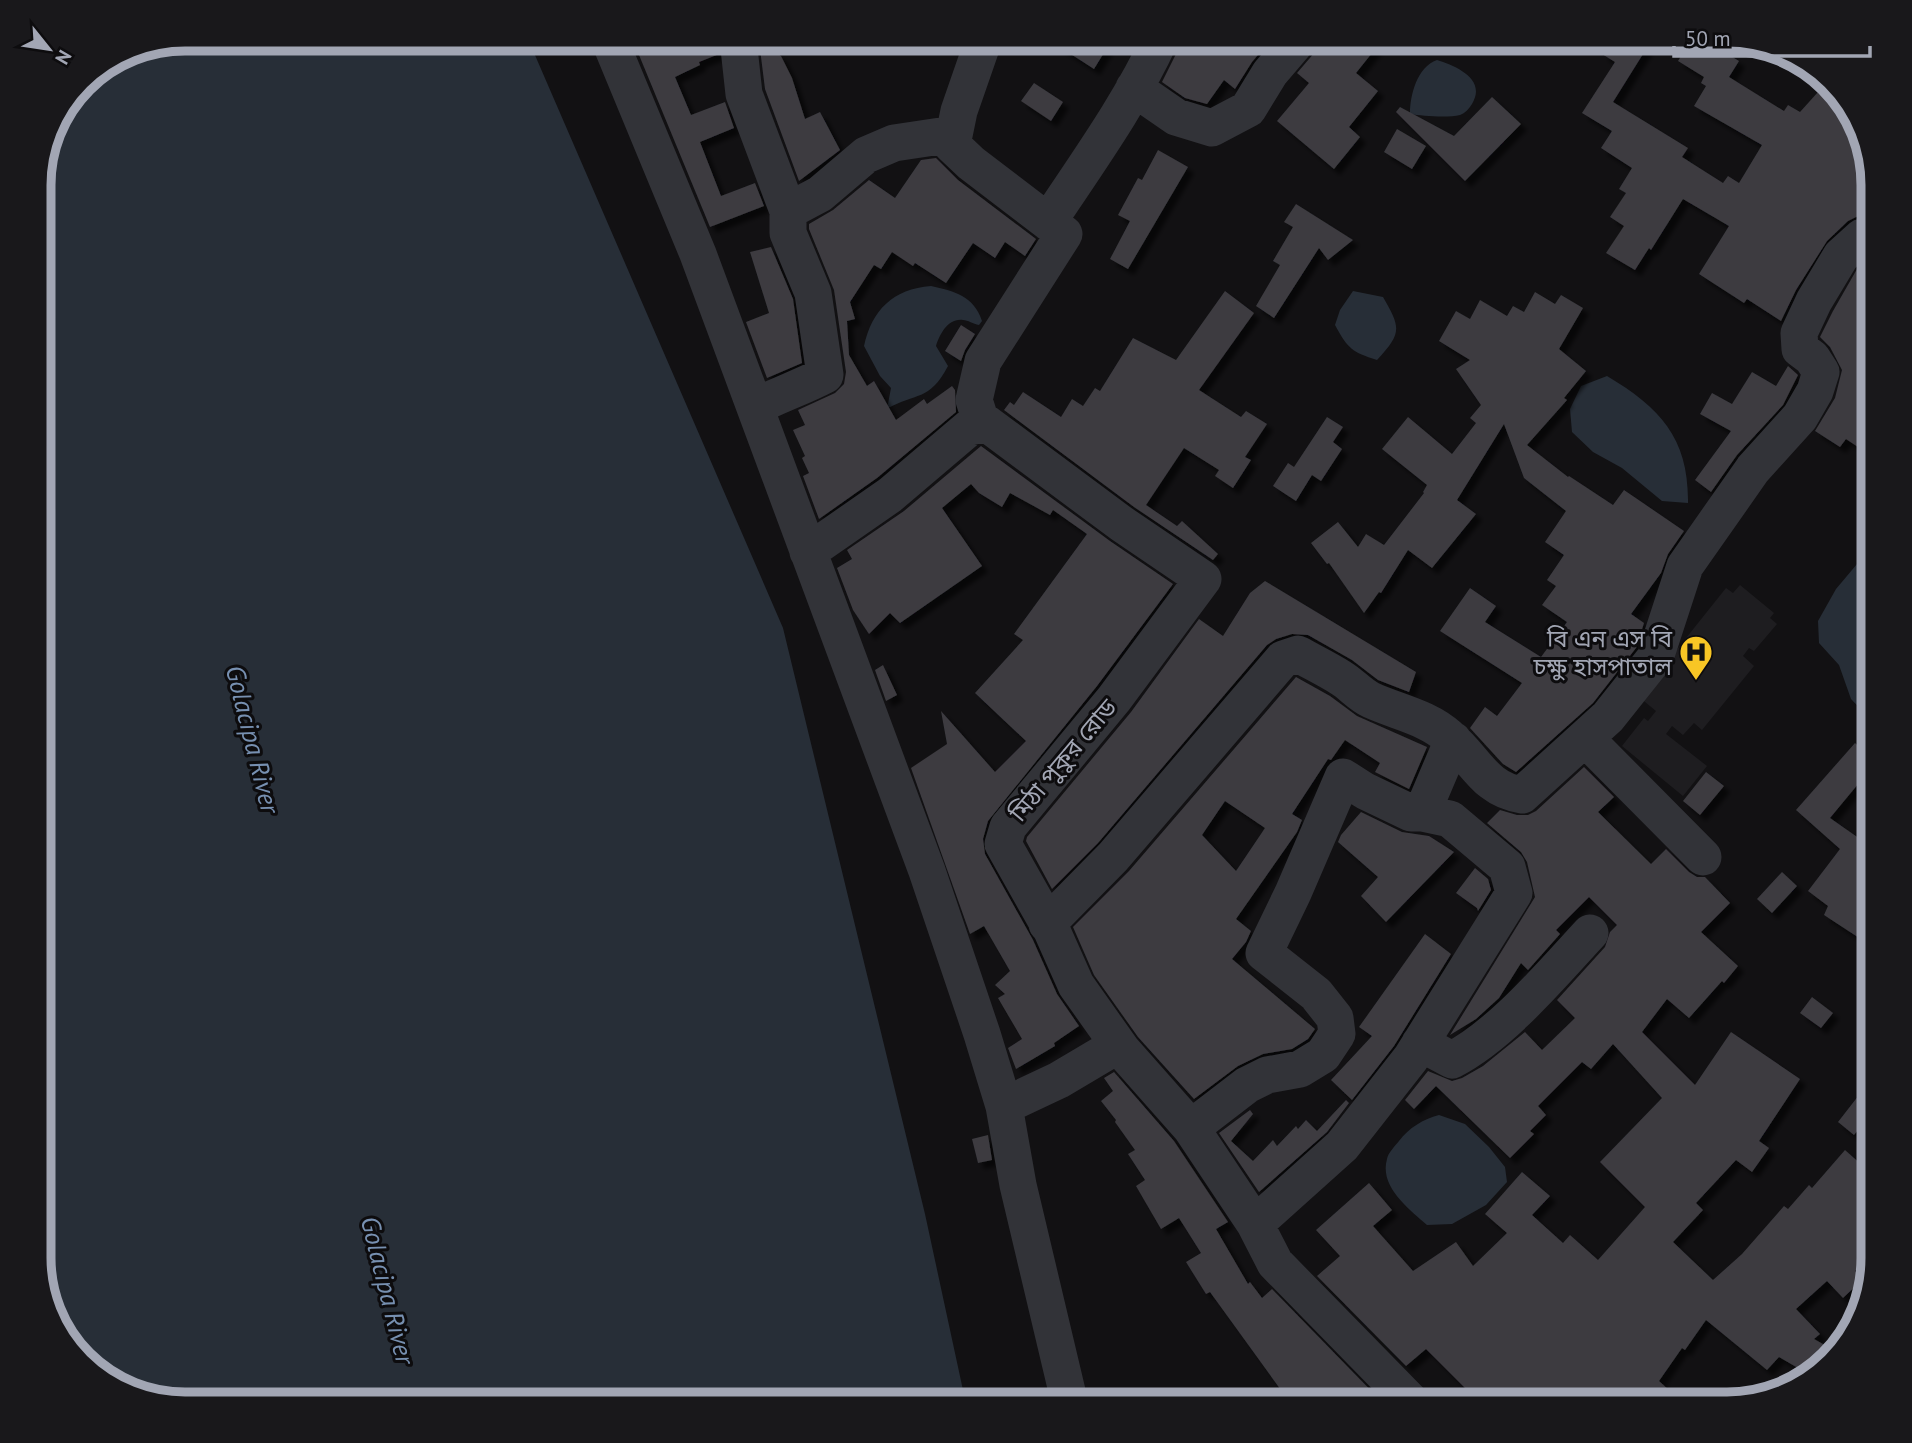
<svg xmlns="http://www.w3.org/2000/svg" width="1912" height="1443" viewBox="0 0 1912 1443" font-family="'PT Sans','Noto Sans Bengali',sans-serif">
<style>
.built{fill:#1e1d20}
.water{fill:#272e37}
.building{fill:#3c3b40;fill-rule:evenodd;filter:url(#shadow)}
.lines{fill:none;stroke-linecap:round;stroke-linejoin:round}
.minor{stroke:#323338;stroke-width:37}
.labels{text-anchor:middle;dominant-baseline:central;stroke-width:6;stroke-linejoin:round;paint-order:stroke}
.poi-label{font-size:24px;fill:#a2a6b4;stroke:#0d0c0e;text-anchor:end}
.street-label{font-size:24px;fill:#a2a6b4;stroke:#0d0c0e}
.water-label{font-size:26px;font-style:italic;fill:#7790b1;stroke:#0d0c0e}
.rim{fill:none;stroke:#a2a6b4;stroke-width:9}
</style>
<defs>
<filter id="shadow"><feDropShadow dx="6" dy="6" stdDeviation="2" flood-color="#0009"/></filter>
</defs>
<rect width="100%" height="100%" fill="#121113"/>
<path class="built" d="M1740,585L1774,613L1770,618L1777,624L1754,651L1749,648L1743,656L1754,666L1702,730L1694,723L1683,735L1672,726L1666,734L1707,766L1683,796L1622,746L1644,718L1648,721L1656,711L1639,697L1726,588L1733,593Z"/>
<path class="water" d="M185,39H528L783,628L925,1214L966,1404H184L95,1374L54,1323L39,1267V175L53,121L88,75L129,49Z
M1437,60C1456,66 1487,79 1472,104C1469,109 1465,113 1460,115C1448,118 1422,116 1410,114C1410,95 1417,67 1437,60Z
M931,286C954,291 974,296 982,321L979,325C973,324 968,320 963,320C948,318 940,334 936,346L948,366C929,402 916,392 887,409L891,388L880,376L864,346C872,310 893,289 931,286Z
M1353,291L1383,297C1401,328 1402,333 1377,360C1352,352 1348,349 1335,325L1340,310Z
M1607,376C1661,408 1689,439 1688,503L1662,501L1622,468L1593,452L1572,432L1570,409L1581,386Z
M1873,545V722L1851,699L1839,665L1819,643L1818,621L1836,589Z
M1439,1115L1465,1124L1489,1147L1505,1167L1507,1182L1486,1205L1452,1224L1427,1225C1409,1209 1379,1187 1387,1159C1388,1153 1395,1146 1399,1141C1409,1128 1423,1119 1439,1115Z"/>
<path class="building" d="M632,38H717L719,54L699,62L700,65L675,77L691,115L725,102L734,128L700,142L721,196L755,183L764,206L710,227Z
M1046,38H1113L1094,69Z
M1181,38H1272L1252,62L1235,89L1224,80L1207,104L1185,98L1162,82L1179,48Z
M1319,38H1384L1356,73L1378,91L1349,127L1360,137L1334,169L1277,121L1309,83L1297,73L1315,52Z
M1612,38H1653L1613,102L1688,148L1682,157L1723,183L1728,176L1739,183L1762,145L1694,106L1706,86L1701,83L1704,77L1678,61L1692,38H1701L1739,61L1729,77L1784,111L1788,105L1800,112L1827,82L1859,121L1873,185V219L1858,216L1848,221L1827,241L1796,290L1781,321L1747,299L1744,303L1699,274L1729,226L1683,199L1651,250L1649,248L1635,270L1606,253L1624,226L1610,217L1626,193L1619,189L1632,168L1601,148L1612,131L1582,113L1615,62L1602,54Z
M759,41L781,56L792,78L805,119L820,112L840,150L799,181L765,89Z
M1034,83L1063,102L1051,121L1021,101Z
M1492,97L1521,124L1465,181L1396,112L1400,107L1454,136Z
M1397,129L1426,146L1412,169L1384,152Z
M1158,150L1188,167L1128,269L1110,259L1130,221L1118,215L1138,178L1142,180Z
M936,158L958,180L1036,239L1025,256L1005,242L995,258L973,243L946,283L915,263L913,266L892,252L881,269L874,265L850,302L855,319L847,321L849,355L867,386L874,381L896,420L924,399L927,404L952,386L955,390L956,412L877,478L819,519L803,476L809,473L802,458L805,456L793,430L805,425L798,410L835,393L844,384L846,372L834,290L809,229V224L833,210L869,180L895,198L921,160Z
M1296,204L1353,240L1328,260L1319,248L1274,318L1256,306L1280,265L1273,261L1293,227L1284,222Z
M771,247L793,299L802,363L767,378L746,322L769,313L750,252Z
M1866,262L1873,263V457L1846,439L1840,447L1815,431L1835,398L1842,370L1830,347L1820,337L1833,311L1857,269Z
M1225,291L1254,313L1199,390L1241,417L1246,411L1267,424L1245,457L1251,460L1233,488L1215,476L1219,470L1184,448L1146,505L1177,526L1182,521L1218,554L1213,560L1134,507L1004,410L1010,402L1014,405L1023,392L1061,417L1072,399L1083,406L1095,388L1100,391L1133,338L1176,360Z
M1535,292L1555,304L1561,295L1583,308L1559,349L1586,371L1564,398L1567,400L1527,445L1568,477L1569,476L1613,505L1624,490L1684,531L1668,554L1661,573L1631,614L1644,623L1636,648L1593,703L1516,772L1503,764L1470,728L1485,707L1497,716L1522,683L1440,631L1470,588L1496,606L1485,622L1541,657L1567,622L1542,605L1556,586L1547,580L1564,555L1545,542L1566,511L1524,478L1504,424L1457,500L1476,514L1432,568L1408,550L1381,593L1379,592L1364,613L1329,563L1327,564L1311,543L1338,522L1358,547L1366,534L1384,545L1424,493L1423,492L1427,485L1382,449L1408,417L1452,454L1476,423L1470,418L1481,405L1456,369L1470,360L1439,341L1456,311L1470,319L1480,300L1507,316L1513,306L1524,312Z
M961,325L975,334L965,350L961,361L945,351Z
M1788,366L1798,375L1783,405L1737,455L1711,492L1695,480L1731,431L1700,414L1712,393L1732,404L1752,372L1776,386Z
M1327,417L1343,427L1333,442L1342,449L1321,481L1312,475L1296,501L1273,486L1288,463L1294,467Z
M981,446L1110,541L1173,584L1097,686L988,821L983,839L985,854L1033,940L1057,994L1079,1026L1054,1043L1055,1046L1016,1069L1008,1048L1022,1039L998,998L1005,994L995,985L1010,971L984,926L970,934L911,768L947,744L941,711L995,772L1026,741L975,693L1023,640L1014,634L1087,534L1053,510L1050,515L1010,493L1002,507L979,493L971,484L942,508L982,566L900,623L890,613L869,634L853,610L837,568L852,559L847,550L904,511Z
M1265,581L1416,672L1409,692L1378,680L1352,660L1308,635L1292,634L1276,639L1267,645L1098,843L1052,889L1026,841L1027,837L1131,712L1199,619L1223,636L1250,593Z
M883,665L897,695L886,701L875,670Z
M1296,677L1330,696L1357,716L1427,747L1409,789L1375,772L1380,763L1345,740L1331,760L1328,759L1292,814L1302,820L1297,832L1236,919L1251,931L1246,942L1232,959L1315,1029L1308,1039L1292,1049L1263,1054L1238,1066L1194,1099L1138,1037L1094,975L1073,927L1129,871ZM1225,801L1265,828L1236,871L1202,835Z
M1855,743L1873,759V766L1830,818L1873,848V947L1824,915L1828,906L1808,891L1840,849L1796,810Z
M1584,767L1614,797L1598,812L1651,864L1666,849L1689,872L1697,877H1705L1730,903L1701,932L1738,966L1724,983L1722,981L1689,1018L1667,999L1642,1032L1695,1085L1731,1032L1800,1079L1759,1141L1769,1148L1752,1172L1736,1160L1696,1203L1703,1210L1673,1242L1713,1280L1742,1254L1784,1206L1788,1209L1809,1185L1812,1188L1845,1150L1873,1175V1252L1855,1271L1863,1279L1843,1298L1827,1281L1796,1309L1820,1334L1814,1339L1837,1352L1810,1375L1779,1357L1767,1370L1706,1320L1685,1350L1682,1348L1659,1381L1684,1404H1481L1426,1349L1406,1366L1317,1276L1340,1256L1316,1230L1369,1183L1392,1210L1373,1226L1413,1271L1456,1242L1473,1266L1507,1233L1485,1214L1522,1172L1550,1196L1532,1215L1563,1243L1570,1235L1598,1260L1645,1207L1600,1162L1662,1098L1613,1044L1591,1069L1582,1062L1538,1106L1546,1115L1530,1131L1534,1134L1510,1158L1436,1086L1414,1109L1405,1100L1428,1071L1452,1081L1462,1078L1483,1066L1525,1032L1542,1050L1575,1018L1557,1000L1605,947L1610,932L1617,925L1589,897L1556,930L1560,934L1528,970L1521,963L1499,998L1476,1019L1450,1035L1535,897L1527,862L1521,852L1487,823L1500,810L1517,815H1528L1536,811Z
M1706,772L1724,786L1700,815L1683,801Z
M1361,812L1402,832L1429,836L1454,852L1386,922L1361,896L1378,877L1338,842L1341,835Z
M1475,868L1488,879L1491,890L1478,911L1477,908L1456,893Z
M1782,872L1797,886L1772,913L1757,899Z
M1425,934L1451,954L1394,1046L1352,1100L1331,1080L1372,1036L1359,1027Z
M1812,997L1833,1013L1821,1028L1800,1013Z
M1114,1072L1174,1141L1228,1222L1216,1229L1248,1284L1250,1282L1262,1298L1272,1289L1384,1404H1291L1210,1292L1206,1294L1186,1262L1201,1253L1179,1218L1161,1229L1136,1186L1145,1180L1128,1154L1135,1150L1115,1122L1116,1120L1101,1101L1113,1091L1104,1078Z
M1873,1077V1111L1854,1135L1838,1122Z
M1346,1100L1349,1103L1327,1132L1259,1192L1219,1133L1250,1110L1253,1114L1231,1141L1253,1161L1273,1140L1277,1146L1296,1126L1298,1129L1306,1120L1317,1131Z
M988,1135L992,1160L978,1163L972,1139Z"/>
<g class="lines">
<path class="minor" d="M609,39L698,254L927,871L982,1034L1004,1106L1018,1185L1070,1404
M738,39L744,94L788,211V233L813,293L825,375C802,387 778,395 755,407
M1134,88L1176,117L1212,128L1248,109L1270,73L1299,39
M788,211L820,194L866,155L894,143L954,134
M1048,222C1087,163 1130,104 1160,39
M981,422L974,400L983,361L1064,234L971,163L952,145L959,111L984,39
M808,552L890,495L970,427L986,423L1122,524L1203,579L1114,699L1008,827L1003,844L1052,931L1076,985L1122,1050L1191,1128L1255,1224L1275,1263L1413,1404
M1585,738L1703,857
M1422,813L1453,740
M1047,924L1113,857L1283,659L1298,654C1312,662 1327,669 1341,678C1351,684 1360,695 1371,700C1397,712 1427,717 1449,737C1476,760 1484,789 1522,795L1608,717L1655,658L1685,566L1753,469L1800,417L1815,391L1821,372L1812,358L1800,349L1799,333L1814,301L1841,256L1862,237L1873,242
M1420,1043L1452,1060C1502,1034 1552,974 1590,933
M1004,1106L1059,1080L1118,1045
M1191,1128L1247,1085L1267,1075L1300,1069L1323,1055L1337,1034L1335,1018L1316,994L1264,953L1293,893L1343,777L1365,791L1411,813H1422L1450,819L1507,867L1514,893L1411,1058L1342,1146L1255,1224"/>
</g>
<defs>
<symbol id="hospital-pin" viewBox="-11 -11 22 30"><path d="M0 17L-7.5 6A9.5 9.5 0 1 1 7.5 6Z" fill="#f8c625" stroke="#0d0c0e"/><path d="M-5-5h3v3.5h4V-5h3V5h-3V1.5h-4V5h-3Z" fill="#111"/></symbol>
</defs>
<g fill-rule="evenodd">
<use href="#hospital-pin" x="1677" y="633" width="38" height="52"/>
</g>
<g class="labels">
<g class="poi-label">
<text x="1672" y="638">বি এন এস বি<tspan x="1672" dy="28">চক্ষু হাসপাতাল</tspan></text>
</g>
<g class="street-label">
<text transform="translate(1063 760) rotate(-50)">মিঠা পুকুর রোড</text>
</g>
<g class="water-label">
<text transform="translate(253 739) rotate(76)">Golacipa River</text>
<text transform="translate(388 1290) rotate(76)">Golacipa River</text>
</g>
</g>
<path d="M0 0H1912V1443H0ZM185 51H1727A134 134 0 0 1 1861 185V1258A134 134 0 0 1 1727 1392H185A134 134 0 0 1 51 1258V185A134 134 0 0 1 185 51Z" fill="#19181b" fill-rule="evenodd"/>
<path class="rim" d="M185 51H1727A134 134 0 0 1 1861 185V1258A134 134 0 0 1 1727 1392H185A134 134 0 0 1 51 1258V185A134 134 0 0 1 185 51Z"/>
<g transform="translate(49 49) rotate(120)" stroke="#0d0c0e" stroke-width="5" paint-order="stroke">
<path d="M0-5L12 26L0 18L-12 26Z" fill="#a2a6b4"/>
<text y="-10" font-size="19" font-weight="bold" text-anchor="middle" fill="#a2a6b4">N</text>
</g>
<path d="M1674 46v10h196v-10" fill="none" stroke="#a2a6b4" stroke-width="3.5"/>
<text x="1685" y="46" font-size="21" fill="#a2a6b4" stroke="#0d0c0e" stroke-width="5" paint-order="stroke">50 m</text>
</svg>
